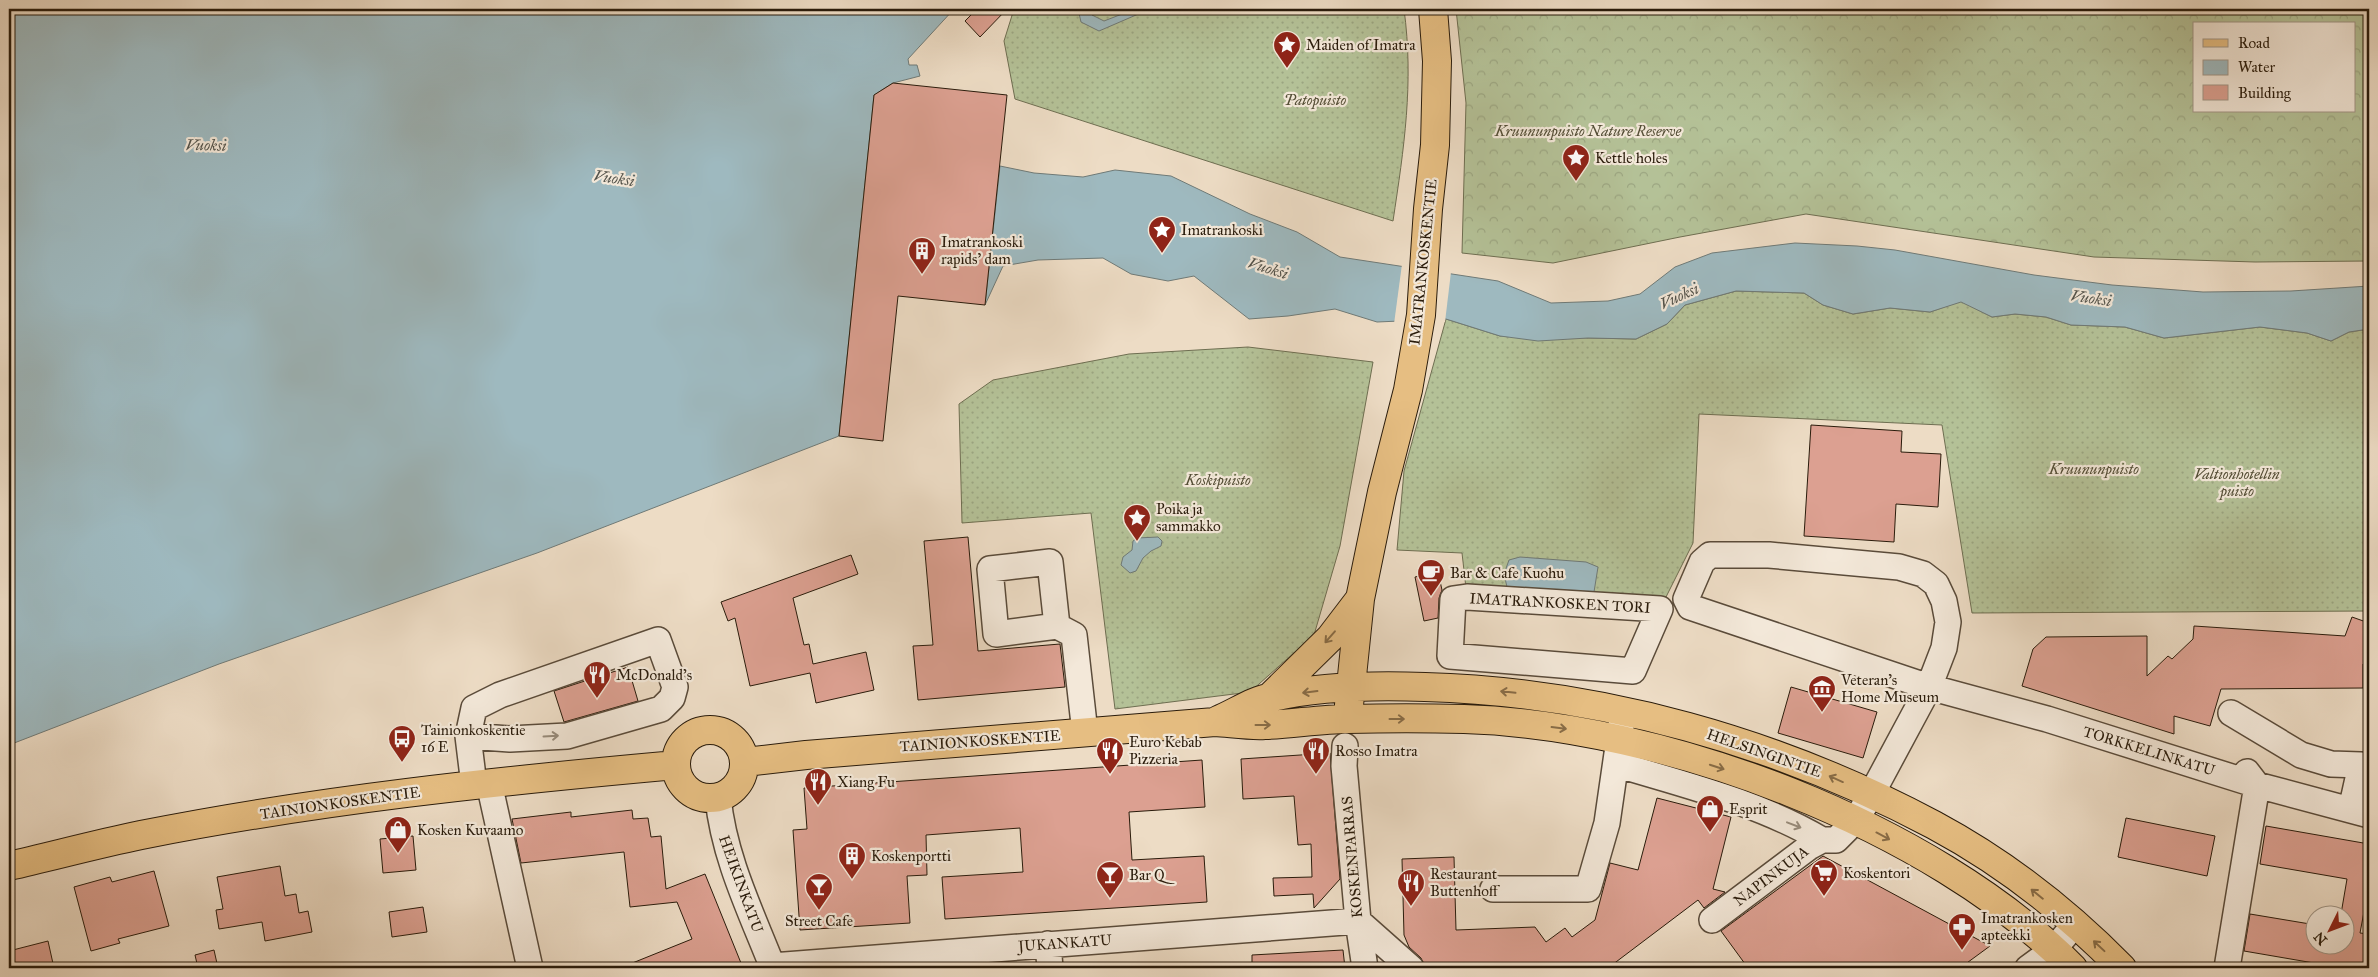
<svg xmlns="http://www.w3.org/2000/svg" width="2378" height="977" viewBox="0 0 2378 977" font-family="'IM FELL Great Primer',serif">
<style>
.grass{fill:url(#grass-dots);stroke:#6e6e51}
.forest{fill:url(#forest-crowns);stroke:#6e6e51;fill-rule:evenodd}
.water{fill:#9eb9bf;stroke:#6f7a77}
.pier{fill:#eddcc5}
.building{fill:#dca091;stroke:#291b0b}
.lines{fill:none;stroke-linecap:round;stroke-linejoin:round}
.minor-casing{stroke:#5a4b3a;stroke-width:28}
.major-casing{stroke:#291b0b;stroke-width:30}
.minor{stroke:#f3e8d9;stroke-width:25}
.major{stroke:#e6be82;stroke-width:28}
.oneway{stroke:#886c46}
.oneway2{stroke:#988c7c}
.labels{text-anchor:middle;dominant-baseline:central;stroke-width:4.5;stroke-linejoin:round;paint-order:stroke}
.poi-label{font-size:15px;fill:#291b0b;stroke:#f3e8d9;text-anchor:start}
.park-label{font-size:15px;font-style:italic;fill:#534d35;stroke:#f3e8d9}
.street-label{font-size:15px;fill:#291b0b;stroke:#f3e8d9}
.water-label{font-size:16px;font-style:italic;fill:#52524a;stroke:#f3e8d9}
</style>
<defs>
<pattern id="grass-dots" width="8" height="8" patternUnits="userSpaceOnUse" patternTransform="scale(1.25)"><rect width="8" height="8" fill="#b4c197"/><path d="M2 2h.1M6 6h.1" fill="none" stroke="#9ba581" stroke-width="1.8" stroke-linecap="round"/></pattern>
<pattern id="forest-crowns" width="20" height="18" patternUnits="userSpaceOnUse" patternTransform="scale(1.25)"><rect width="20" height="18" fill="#b4c197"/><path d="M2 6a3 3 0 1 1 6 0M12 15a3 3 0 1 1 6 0" fill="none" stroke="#9ba581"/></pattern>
</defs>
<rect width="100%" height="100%" fill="#eddcc5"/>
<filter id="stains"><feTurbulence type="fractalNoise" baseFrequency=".004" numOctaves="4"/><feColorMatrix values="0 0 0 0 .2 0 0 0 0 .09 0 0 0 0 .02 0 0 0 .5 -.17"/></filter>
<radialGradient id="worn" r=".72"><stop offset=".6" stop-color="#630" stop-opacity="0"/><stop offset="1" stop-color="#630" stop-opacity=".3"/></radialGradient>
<path class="grass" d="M1014,9H1404C1414,83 1404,148 1393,221L1015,99L1004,41Z
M1736,291L1804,293L1823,305L1853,314L1890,308L1930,312L1961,301L1992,317L2015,314L2046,317L2071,325L2125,327L2164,338L2260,327L2307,333L2331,341L2349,332L2369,329V611L1972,613L1942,425L1699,414L1693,543L1660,609L1467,597L1462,553L1397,550L1404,471L1446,319L1500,336L1636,339L1667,324L1685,305Z
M1248,347L1373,362L1340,546L1314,635L1250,692L1115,709L1091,513L962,523L959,404L993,380L1129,354Z"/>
<path class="forest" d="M1456,9H2369V261L2255,262L2094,257L1806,214L1680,237L1553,263L1462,253L1466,103ZM2194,24H2354V111H2194Z"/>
<path class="water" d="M9,9H954L908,59L909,65H917L920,76L893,83L874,95L839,436L537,553L219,664L9,745Z
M1078,9H1091L1092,15L1104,21L1135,9H1175L1143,12L1099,31L1081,22Z
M1000,166L1034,173L1083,177L1115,170L1171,176L1250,214L1297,232L1340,257L1498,281L1551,303L1608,301L1640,294L1675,267L1712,253L1795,243L1857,246L1895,250L2034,275L2112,285L2203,292L2291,291L2369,286V329L2349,332L2331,341L2307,333L2260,327L2164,338L2125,327L2071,325L2046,317L2015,314L1992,317L1961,302L1930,312L1890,308L1853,314L1823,305L1804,293L1736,291L1685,305L1667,324L1636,339L1588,338L1538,341L1500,336L1446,319L1377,322L1335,309L1288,316L1249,319L1194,276L1168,281L1131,274L1103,258L1038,260L1003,266L985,305Z
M1158,537L1162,541L1161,546L1151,551L1143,558L1136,571L1130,573L1121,565L1123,557L1132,550L1133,541L1137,538Z
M1520,557L1586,562L1598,567L1594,592L1582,595L1507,587L1504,574L1509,560Z"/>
<path class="pier" d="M1402,264L1451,272L1445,322L1394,324Z"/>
<path class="building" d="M977,9H1007L980,37L965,21Z
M893,83L1007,95L985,305L898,296L883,441L839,436L874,95Z
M1811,425L1902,431L1901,452L1941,454L1938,507L1896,504L1894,542L1804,536Z
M968,537L978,651L1060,644L1065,687L918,700L913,646L933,645L924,541Z
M851,555L858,574L793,598L804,645L809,644L813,664L866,652L874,690L816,703L810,673L750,686L735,618L728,621L721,602Z
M1438,572L1442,590L1439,598L1438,618L1424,621L1415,577Z
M2352,617L2369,623V666L2363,664V688L2221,689L2210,726L2174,716V734L2022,686L2033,649L2046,637L2147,636V676L2168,656L2172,659L2193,639L2194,626L2345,636Z
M628,667L638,701L564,722L554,691Z
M1791,687L1877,712L1863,758L1778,733Z
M1330,753L1340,879L1314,908L1313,894L1274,896L1273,878L1312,877L1311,844L1298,845L1294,796L1243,799L1241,759Z
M1202,760L1205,807L1129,812L1132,860L1204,856L1207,902L945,919L942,877L1023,872L1020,828L926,835L927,875L907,876L910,923L800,930L793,830L807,829L804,788Z
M1657,798L1731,817L1713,889L1725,892L1704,908L1698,900L1608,968H1425L1421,958L1409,947L1404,935L1402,859L1454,857L1456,930L1535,927L1546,942L1565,928L1572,937L1595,920L1610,863L1638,870Z
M632,810L633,819L648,818L651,837L661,836L666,889L705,874L743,968H620L692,939L677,902L630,907L624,852L521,863L512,819L571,812V817Z
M2126,818L2215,836L2207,876L2118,857Z
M2266,826L2369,844V885L2360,933L2369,934L2363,968H2343L2244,951L2250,914L2316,925V944H2346V914H2341L2347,879L2260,864Z
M413,836L416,870L383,873L380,839Z
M1823,856L1990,946L1960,968H1748L1721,931Z
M280,866L285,896L296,894L299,913L308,911L312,932L265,941L262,922L219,929L216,910L223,909L217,877Z
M154,871L169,926L118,939L120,943L91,951L74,887L110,877L112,882Z
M423,907L427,932L392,937L389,912Z
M48,941L54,968H9V951Z
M214,950L218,968H198L195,955Z
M1343,950L1345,968H1252V955Z"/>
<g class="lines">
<defs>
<path id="minor" d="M1467,597L1660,609L1633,671L1450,656L1453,599Z
M1057,626L996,634L990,569L1050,562L1057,626L1074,635L1085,733
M2231,713L2301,755L2331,764L2361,765L2351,810
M468,736L510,739L567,736L661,709L672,698L675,687L658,640L500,695L474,708L468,736L474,785
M1345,746L1344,766L1358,921L1365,968
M1616,764C1685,785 1760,803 1822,840
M489,783L530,968
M718,798C724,858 751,912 773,968
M1493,889H1588L1607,823L1622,719
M1712,920L1809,847L1822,840H1836L1855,821L1871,795L1929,687L1944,648L1948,622L1944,601L1936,584L1923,574L1899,567L1769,555H1710L1702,562L1686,599L1690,607L1929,687L2047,719L2257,785L2369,815
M1048,944L1050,968
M772,966L1358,921L1411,968
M2028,968L2054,949L2075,924
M2227,968L2257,785L2247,772"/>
<path id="major" d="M1270,697L1330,638L1359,600
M1349,705L1360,599L1382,492L1408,390L1421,315L1428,209L1435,145L1437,61L1433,9
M1218,720C1235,713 1254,700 1272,697C1322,686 1374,685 1425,687C1602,692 1778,742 1934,825C2003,862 2068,913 2122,968
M676 764a34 34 0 1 1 68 0a34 34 0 1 1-68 0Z
M745,762L806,755L1215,722C1231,723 1249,726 1265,725C1293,724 1321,719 1348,719C1387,718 1426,718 1464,719C1664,725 1931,825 2073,968
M9,866C53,856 97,844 141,835C317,800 497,781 676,765"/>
</defs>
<use href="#minor" class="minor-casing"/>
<use href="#major" class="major-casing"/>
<use href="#minor" class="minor"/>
<use href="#major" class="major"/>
</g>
<defs><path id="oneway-shaft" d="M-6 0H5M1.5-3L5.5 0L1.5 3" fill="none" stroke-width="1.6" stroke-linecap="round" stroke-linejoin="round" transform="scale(1.25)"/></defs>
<g class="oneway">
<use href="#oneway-shaft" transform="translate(1330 637) rotate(131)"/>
<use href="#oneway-shaft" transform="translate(1310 692) rotate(173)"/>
<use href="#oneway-shaft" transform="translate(1508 692) rotate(-174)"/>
<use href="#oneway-shaft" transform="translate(1397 719)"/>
<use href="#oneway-shaft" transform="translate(1263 725)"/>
<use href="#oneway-shaft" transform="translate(1559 728) rotate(7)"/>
<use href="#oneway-shaft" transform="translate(1717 767) rotate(18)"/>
<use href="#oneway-shaft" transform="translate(1836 779) rotate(-156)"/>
<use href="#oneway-shaft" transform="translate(1883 836) rotate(28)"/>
<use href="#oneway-shaft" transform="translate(2037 894) rotate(-141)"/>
<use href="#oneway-shaft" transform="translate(2099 946) rotate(-137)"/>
</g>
<g class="oneway2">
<use href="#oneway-shaft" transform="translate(551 736) rotate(-3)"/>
<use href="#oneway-shaft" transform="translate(1794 825) rotate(21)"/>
</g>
<defs>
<symbol id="sight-pin" viewBox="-11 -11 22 30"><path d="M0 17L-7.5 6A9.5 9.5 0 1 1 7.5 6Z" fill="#8f2418" stroke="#f3e8d9"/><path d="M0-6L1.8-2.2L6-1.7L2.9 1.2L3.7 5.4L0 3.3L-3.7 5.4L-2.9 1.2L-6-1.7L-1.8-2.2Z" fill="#fff"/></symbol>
<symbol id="building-pin" viewBox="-11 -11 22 30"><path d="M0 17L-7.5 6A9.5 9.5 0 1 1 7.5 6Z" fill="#8f2418" stroke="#f3e8d9"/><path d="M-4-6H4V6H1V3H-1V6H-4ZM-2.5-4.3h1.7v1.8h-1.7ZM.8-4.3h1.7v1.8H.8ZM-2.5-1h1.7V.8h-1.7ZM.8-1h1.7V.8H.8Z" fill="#fff"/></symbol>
<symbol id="cafe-pin" viewBox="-11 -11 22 30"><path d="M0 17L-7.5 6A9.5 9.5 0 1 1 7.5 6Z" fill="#8f2418" stroke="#f3e8d9"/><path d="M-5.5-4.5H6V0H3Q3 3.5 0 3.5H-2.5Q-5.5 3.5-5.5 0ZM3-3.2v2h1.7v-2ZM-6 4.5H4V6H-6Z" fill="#fff"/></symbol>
<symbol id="restaurant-pin" viewBox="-11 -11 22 30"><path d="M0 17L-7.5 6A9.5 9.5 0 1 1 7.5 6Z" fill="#8f2418" stroke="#f3e8d9"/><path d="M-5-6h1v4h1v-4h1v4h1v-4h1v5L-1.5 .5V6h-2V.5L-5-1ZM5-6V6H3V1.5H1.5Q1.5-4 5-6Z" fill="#fff"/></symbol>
<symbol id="museum-pin" viewBox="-11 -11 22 30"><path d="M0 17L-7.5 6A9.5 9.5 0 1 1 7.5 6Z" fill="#8f2418" stroke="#f3e8d9"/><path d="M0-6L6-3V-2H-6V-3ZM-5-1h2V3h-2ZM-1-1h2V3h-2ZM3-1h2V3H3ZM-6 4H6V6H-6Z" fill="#fff"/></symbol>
<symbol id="bus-pin" viewBox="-11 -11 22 30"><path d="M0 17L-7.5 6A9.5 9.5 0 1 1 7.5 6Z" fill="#8f2418" stroke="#f3e8d9"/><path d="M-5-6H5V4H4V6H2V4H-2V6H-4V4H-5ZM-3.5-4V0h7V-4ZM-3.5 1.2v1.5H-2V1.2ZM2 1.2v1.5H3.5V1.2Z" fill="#fff"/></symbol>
<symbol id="shop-pin" viewBox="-11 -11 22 30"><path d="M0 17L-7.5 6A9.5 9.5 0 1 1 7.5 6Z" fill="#8f2418" stroke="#f3e8d9"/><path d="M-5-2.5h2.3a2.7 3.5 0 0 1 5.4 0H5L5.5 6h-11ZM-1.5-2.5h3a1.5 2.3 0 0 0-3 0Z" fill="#fff"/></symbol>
<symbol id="supermarket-pin" viewBox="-11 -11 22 30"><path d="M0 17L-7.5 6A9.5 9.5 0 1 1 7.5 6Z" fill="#8f2418" stroke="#f3e8d9"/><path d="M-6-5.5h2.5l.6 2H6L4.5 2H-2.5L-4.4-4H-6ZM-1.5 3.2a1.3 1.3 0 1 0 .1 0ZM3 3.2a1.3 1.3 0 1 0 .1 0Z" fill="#fff"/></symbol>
<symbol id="bar-pin" viewBox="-11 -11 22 30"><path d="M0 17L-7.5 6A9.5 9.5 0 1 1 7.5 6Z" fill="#8f2418" stroke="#f3e8d9"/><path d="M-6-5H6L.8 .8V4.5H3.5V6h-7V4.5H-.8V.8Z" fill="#fff"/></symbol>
<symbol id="pharmacy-pin" viewBox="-11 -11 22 30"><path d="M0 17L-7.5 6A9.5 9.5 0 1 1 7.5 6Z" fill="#8f2418" stroke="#f3e8d9"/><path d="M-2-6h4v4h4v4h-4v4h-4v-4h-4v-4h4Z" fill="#fff"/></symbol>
</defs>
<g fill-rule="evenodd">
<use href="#sight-pin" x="1271" y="29" width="32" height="43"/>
<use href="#sight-pin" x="1560" y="142" width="32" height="43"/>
<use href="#sight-pin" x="1146" y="214" width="32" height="43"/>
<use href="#building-pin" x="906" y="235" width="32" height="43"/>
<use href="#sight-pin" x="1121" y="502" width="32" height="43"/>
<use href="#cafe-pin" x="1415" y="557" width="32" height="43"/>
<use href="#restaurant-pin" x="581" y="659" width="32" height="43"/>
<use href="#museum-pin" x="1806" y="673" width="32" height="43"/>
<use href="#bus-pin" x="386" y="723" width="32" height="43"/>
<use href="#restaurant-pin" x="1094" y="735" width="32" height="43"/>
<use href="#restaurant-pin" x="1300" y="735" width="32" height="43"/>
<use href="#restaurant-pin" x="802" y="766" width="32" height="43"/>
<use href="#shop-pin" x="1694" y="793" width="32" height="43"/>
<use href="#shop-pin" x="382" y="814" width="32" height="43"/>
<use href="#building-pin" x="836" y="840" width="32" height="43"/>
<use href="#supermarket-pin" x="1808" y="857" width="32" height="43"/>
<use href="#bar-pin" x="1094" y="859" width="32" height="43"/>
<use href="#restaurant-pin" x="1395" y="867" width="32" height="43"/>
<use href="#bar-pin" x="803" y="871" width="32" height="43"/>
<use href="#pharmacy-pin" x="1946" y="911" width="32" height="43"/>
</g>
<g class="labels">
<g class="poi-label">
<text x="1306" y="45">Maiden of Imatra</text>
<text x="1595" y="158">Kettle holes</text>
<text x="1181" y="230">Imatrankoski</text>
<text x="941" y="242">Imatrankoski<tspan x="941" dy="17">rapids' dam</tspan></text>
<text x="1156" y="509">Poika ja<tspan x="1156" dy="17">sammakko</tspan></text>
<text x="1450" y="573">Bar &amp; Cafe Kuohu</text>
<text x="616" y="675">McDonald's</text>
<text x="1841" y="680">Veteran’s<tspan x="1841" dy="17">Home Museum</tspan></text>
<text x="421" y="730">Tainionkoskentie<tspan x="421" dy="17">16 E</tspan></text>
<text x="1129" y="742">Euro Kebab<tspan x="1129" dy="17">Pizzeria</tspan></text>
<text x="1335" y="751">Rosso Imatra</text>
<text x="837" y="782">Xiang Fu</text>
<text x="1729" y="809">Esprit</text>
<text x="417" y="830">Kosken Kuvaamo</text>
<text x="871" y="856">Koskenportti</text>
<text x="1843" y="873">Koskentori</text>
<text x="1430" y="874">Restaurant<tspan x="1430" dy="17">Buttenhoff</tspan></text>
<text x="1129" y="875">Bar Q</text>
<text x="1981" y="918">Imatrankosken<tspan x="1981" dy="17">apteekki</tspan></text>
<text x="819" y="921" text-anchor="middle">Street Cafe</text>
</g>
<g class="park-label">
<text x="1315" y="100">Patopuisto</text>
<text x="1588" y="131">Kruununpuisto Nature Reserve</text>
<text x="2094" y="469">Kruununpuisto</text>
<text x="2237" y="474">Valtionhotellin<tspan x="2237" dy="17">puisto</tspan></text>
<text x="1218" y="480">Koskipuisto</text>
</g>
<g class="street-label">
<text transform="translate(1423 262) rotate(-84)">IMATRANKOSKENTIE</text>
<text transform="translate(1560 603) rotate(3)">IMATRANKOSKEN TORI</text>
<text transform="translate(980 741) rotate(-4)">TAINIONKOSKENTIE</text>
<text transform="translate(2149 751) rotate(17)">TORKKELINKATU</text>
<text transform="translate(1764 753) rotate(19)">HELSINGINTIE</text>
<text transform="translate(340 803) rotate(-8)">TAINIONKOSKENTIE</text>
<text transform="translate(1352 857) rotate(-95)">KOSKENPARRAS</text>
<text transform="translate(1771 876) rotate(-37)">NAPINKUJA</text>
<text transform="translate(741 884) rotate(70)">HEIKINKATU</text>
<text transform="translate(1065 943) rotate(-4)">JUKANKATU</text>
</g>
<g class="water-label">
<text transform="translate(206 145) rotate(1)">Vuoksi</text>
<text transform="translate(614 178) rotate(8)">Vuoksi</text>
<text transform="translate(1268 268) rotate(17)">Vuoksi</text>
<text transform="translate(1679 296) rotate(-25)">Vuoksi</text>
<text transform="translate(2091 298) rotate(8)">Vuoksi</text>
</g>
</g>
<rect width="2378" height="977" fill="none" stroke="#eddcc5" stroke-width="30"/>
<rect x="10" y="10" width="2358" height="957" fill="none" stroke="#291b0b" stroke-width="2.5"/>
<rect x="15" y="15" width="2348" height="947" fill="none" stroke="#291b0b"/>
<rect x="2193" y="22" width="162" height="90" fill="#f3e8d9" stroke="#a29687"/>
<rect x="2203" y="39" width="25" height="8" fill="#e6be82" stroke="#a29687"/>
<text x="2238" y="48" font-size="15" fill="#291b0b">Road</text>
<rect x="2203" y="60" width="25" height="15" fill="#9eb9bf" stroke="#a29687"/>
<text x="2238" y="72" font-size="15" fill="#291b0b">Water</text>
<rect x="2203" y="85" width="25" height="15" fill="#dca091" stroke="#a29687"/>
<text x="2238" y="98" font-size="15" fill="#291b0b">Building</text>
<g transform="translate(2330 930) rotate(228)"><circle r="24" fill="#f3e8d9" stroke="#a29687"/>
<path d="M0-4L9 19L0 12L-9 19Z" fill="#8f2418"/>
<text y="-8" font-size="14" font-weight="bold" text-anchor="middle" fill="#291b0b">N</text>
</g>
<rect width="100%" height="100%" filter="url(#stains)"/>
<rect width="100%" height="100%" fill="url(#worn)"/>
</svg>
